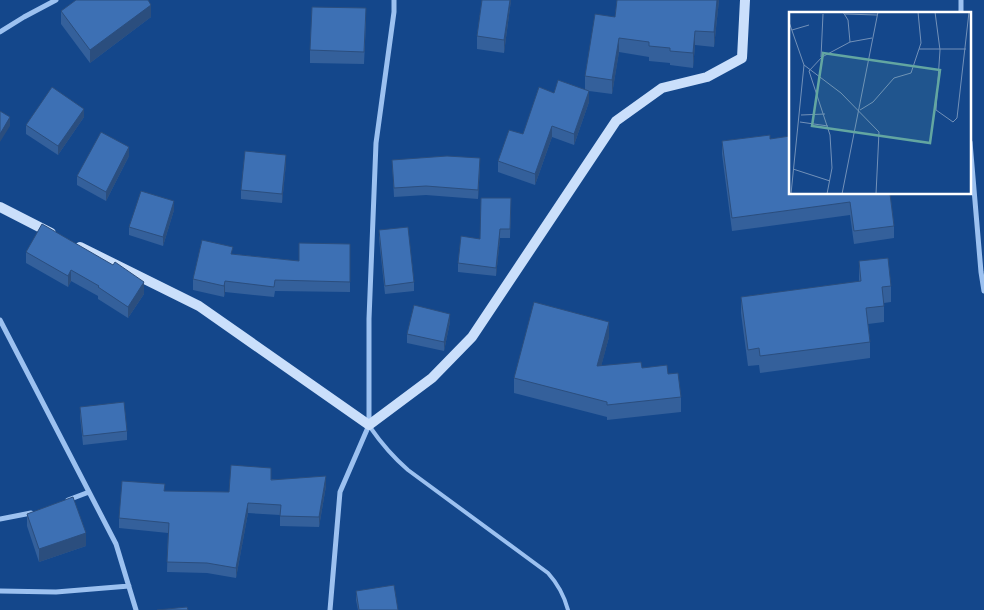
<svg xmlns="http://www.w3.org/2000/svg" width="984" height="610" viewBox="0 0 984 610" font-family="'Work Sans',sans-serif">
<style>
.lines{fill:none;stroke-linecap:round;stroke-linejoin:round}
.lane{stroke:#9cc1f0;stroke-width:4}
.street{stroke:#9cc1f0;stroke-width:5}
.secondary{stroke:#cadffb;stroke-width:10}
.wall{fill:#34609b}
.shaded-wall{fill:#2b4e7e}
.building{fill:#3d70b4;stroke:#2b4e7e}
.inset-road{fill:none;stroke:#7291b9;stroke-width:1}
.view{fill:#63a6a1;fill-opacity:0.15;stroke:#63a6a1;stroke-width:2.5}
.inset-edge{fill:none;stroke:#fff;stroke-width:2.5}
</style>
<rect width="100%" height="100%" fill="#14478b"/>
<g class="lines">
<path class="lane" d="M370,427C381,443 393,457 408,470L548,573C558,584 564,595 568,610"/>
<path class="street" d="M961,0V14
M0,32L24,17L56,0
M970,142L981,272L984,291
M0,320L116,544L136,610
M68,500L89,492
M0,519L31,513
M0,591L56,592L129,586
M330,610L340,492L369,425V319L376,143L394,12V0"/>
<path class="secondary" d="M0,207L51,233
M80,247L199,306L369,425L432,378L472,337L616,121L662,88L707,77L742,58L745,0"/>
</g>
<path class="wall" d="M482,0H511L504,53L477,49V36Z
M617,0H719L714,47L695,45L693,68L670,65V63L649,61V57L619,52L612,94L589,91V102L574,145L552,137L535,185L498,172V161L523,134L554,93L585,89V76L615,17Z
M61,11L151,17L90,63L61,24Z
M366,21L364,64L310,63V50Z
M84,117L58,155L26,134V125Z
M770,139L890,194L894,226V238L854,244L850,215L732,231L722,154V141Z
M129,156L106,201L77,185V176Z
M392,160L480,167L478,199L426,195L394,197Z
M286,163L282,203L241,199V190Z
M511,198L510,238H500L496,276L458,272V263L480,239Z
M174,210L163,246L129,235V227Z
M379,230L414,282V291L385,294L379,239Z
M350,244V292L275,291L274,297L225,292L224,297L193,290V279L233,254L299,261Z
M26,252L144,294L128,318L98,299V296L71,281L68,287L26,263Z
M859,261L891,286V302L884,303V322L868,324L870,342V358L760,373L759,365L748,366L741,313V297L859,282Z
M450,322L444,351L407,343V334Z
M609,337L601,366L642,368L668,374L681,397V412L607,420V417L514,393V378Z
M80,407L127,431V440L83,445L80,416Z
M271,479L326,486L319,527L280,526V515L248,513L236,578L207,573L167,572L168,533L119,528V518L165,491L229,492Z
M27,514L86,546L39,562L27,526Z
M356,591L398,610H358L356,600Z"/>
<path class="shaded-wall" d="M510,0H511L504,53V40Z
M717,0H719L714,47V32Z
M151,5V17L90,63V50Z
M695,31V45L693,68V53Z
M619,38V52L612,94V80Z
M589,91V102L574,145V134Z
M84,109V117L58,155V146Z
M10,117V126L0,142V134Z
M552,126V137L535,185V174Z
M129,147V156L106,201V192Z
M286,155V163L282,203V194Z
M480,158V167L478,199V190Z
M174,201V210L163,246V237Z
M500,229V238L496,276V268Z
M71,270V281L68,287V276Z
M225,281V292L224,297V286Z
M144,282V294L128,318V307Z
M450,314V322L444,351V342Z
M609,322V337L597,382V366Z
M326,476V486L319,527V517Z
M248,503V513L236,578V568Z
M86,533V546L39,562V549Z"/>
<path class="building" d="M76,0H148L151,5L90,50L61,11Z
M482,0H510L504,40L477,36Z
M617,0H717L714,32L695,31L693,53L670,51V48L649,46V42L619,38L612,80L585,76L595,14L615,17Z
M312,7L366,8L364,52L310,50Z
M558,80L589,91L574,134L552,126L535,174L498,161L509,130L523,134L539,87L554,93Z
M52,87L84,109L58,146L26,125Z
M0,111L10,117L0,134Z
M101,132L129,147L106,192L77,176Z
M770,135V139L790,136V194H890L894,226L854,231L850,202L732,218L722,141Z
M245,151L286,155L282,194L241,190Z
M447,156L480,158L478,190L426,186L394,188L392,160Z
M141,191L174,201L163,237L129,227Z
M481,198H511L510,229H500L496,268L458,263L461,236L480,239Z
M42,224L113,265L115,262L144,282L128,307L98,287L99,286L71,270L68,276L26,252Z
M408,227L414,282L385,286L379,230Z
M202,240L233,247L231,254L299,261V243L350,244V282L275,280L274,287L225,281L224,286L193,279Z
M888,258L891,286L882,287L884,306L866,308L870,342L760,356L759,348L748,350L741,297L861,281L859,261Z
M534,302L609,322L597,366L641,362L642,368L667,365L668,374L678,373L681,397L607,405V402L514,378Z
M414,305L450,314L444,342L407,334Z
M124,402L127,431L83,436L80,407Z
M231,465L271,468V480L326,476L319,517L280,516L281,505L248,503L236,568L207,563L167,562L169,523L119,518L122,481L165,484L164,491L229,492Z
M73,497L86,533L39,549L27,514Z
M394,585L398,610H359L356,591Z
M187,607L188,610H157Z"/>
<g transform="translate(789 12)">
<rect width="182" height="182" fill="#14478b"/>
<path class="inset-road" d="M54,0L59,8L61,30M146,0L151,38L147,98L164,110L168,106L180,0M56,2L88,3M0,10L15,53L2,182M3,18L20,13M130,37H177M32,45L34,2M15,53L52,81L90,120L87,182M71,98L84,90L105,66L122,61L132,31L129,0M12,103L36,102M11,110L39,114M4,157L41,169M38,182L43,156L41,123L20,59L33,45L61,30L83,26M53,182L89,0"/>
<path class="view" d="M34,41L151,58L141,131L23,114Z"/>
<rect width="182" height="182" class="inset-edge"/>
</g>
</svg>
